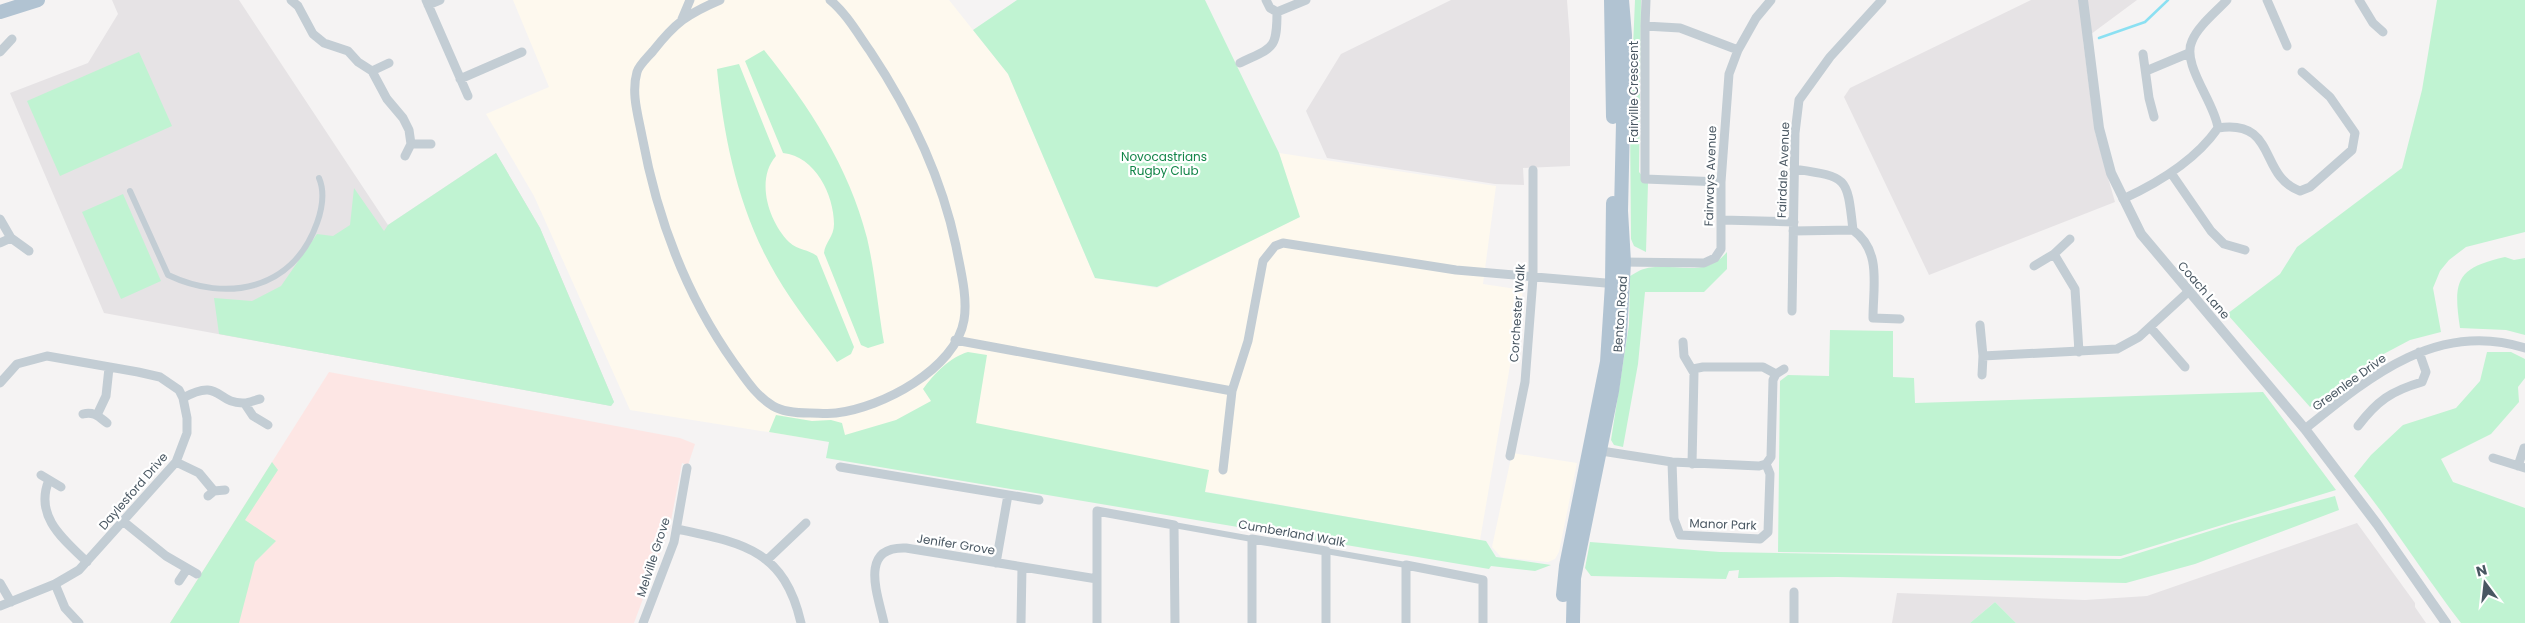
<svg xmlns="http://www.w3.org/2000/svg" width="2525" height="623" viewBox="0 0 2525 623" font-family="Poppins,sans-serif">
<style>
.commercial{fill:#fef9ee}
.education{fill:#e6e3e5}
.medical{fill:#fde6e4}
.green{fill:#c0f3d2}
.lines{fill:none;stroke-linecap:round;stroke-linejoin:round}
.stream{stroke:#8be0f2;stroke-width:2.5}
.pedestrian{stroke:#c3cdd4;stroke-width:6}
.minor{stroke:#c3cdd4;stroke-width:9}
.tertiary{stroke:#c3cdd4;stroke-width:10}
.primary{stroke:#b1c3d2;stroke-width:14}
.labels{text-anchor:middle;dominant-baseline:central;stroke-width:4.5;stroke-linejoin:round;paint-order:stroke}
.street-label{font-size:12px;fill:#495762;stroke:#fff}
.park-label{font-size:12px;fill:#128548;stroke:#fff}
</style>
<rect width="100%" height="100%" fill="#f5f3f3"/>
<path class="commercial" d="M513,0H949L1008,74L1095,278L1157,288L1299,217L1279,153L1496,186L1483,284L1523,290L1480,540L867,432L830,442L630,410L534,196L486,114L549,87Z
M1512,453L1577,463L1559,552L1555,559L1548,562L1501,557L1492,547Z"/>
<path class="education" d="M112,0H239L388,225L496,153L540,228L614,402L611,406L104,313L10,93L88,63L118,14Z
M1451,0H1567L1570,40V166L1523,168L1524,185L1495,184L1327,158L1306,111L1341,54Z
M2031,0H2137L2083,40L2095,132L2115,202L1929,275L1844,97L1850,88Z
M2357,523L2415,603V607L2426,623H2016L1995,602L1970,623H1892L1897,593L2085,600L2147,596Z"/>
<path class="medical" d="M329,372L680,438L695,444L688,465L682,463L670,526L634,623H170Z"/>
<path class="green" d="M1017,0H1205L1279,153L1300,217L1157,287L1095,278L1008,74L973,30Z
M1635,0H1641L1639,172L1648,183L1646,252L1634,246L1631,239L1630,118Z
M2437,0H2525V232L2466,247L2449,260L2440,271L2433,288L2441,332L2410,340L2378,357L2310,407L2227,314L2280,274L2297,247L2402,168L2422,90Z
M764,50C809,106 849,167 867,238C875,272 878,309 884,343L868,348L861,345L824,253C825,242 834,237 834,224C834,195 815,156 783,153L745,61Z
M139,52L172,126L60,176L27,101Z
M739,64L776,156C755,180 769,222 789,242C799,251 808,249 817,256L854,347L851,354L837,362C817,334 794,306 776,275C739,212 724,141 717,69Z
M496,153L540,228L614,402L611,406L219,334L214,298L252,301L281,286L317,234L333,236L350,225L354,188L384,231L388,225Z
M123,194L161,281L121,299L82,212Z
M1727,252V269L1704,292H1645L1638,364L1623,447L1614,445L1611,440L1629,325L1630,276C1634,274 1639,270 1644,269C1672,261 1704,280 1727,252Z
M2505,257L2514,260L2525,258V335L2506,330L2460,328C2453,281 2456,268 2505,257Z
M1830,330L1893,331V377L1914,378L1915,403L2263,392L2336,490L2121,556L1778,552L1780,381L1788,375L1829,376Z
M968,352L987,355L976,423L1209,470L1205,492L1486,541L1496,557L1551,565L1535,571L1491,566L1489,569L826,458L829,442L769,432L776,415L812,421L831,420L842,423L845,435L896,420L931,401L923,389C934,374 950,357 968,352Z
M2487,352H2511L2525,359V378L2518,387L2519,402L2491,434L2441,459L2453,482L2525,508V623H2461C2424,575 2392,523 2354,476L2371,455L2403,425L2456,408L2480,381Z
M272,462L278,470L245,520L276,541L255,562L239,623H170Z
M2335,496L2339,510L2195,564L2126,583L1838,577L1738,578L1739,570L1729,571L1726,579L1591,576L1585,568L1590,542L1720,552L2120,559L2232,524Z
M1995,602L2016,623H1970Z"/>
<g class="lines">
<path class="stream" d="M2099,38L2145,22L2168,0"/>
<path class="pedestrian" d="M130,191L168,275C227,303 293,290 317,223C322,209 325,192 319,178
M1174,525L1252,539
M1326,551L1406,565"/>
<path class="minor" d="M291,0L298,6L313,34L324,43L348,51L358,62L372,71L387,99L403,118L409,130L411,144L405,156
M426,0L468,96
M720,0C687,14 675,23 653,51C648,57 639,65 637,72C631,93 638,115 642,136C657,218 685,294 734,363C745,378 756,396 773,406C783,412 798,413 810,413C818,413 828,414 836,413C881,408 956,369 964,320C968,297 960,268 956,246C941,174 910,111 870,51C858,34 846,13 830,0
M1266,0L1270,8L1277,12
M2267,0L2287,46
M2359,0L2373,23L2383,32
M428,5L440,0
M682,19L690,0
M1645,26L1646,0
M0,52L12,39
M2143,54L2149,98L2154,117
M1240,63C1273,47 1277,50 1277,12L1306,0
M372,71L389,63
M2146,71L2189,53
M460,79L522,52
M2218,128C2278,119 2258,176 2300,191L2310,187L2352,150L2355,133L2330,97L2302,72
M411,144H431
M2171,173L2211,231L2224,244L2245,250
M1721,182L1645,179V26L1680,28L1738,50
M2123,199C2158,183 2195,161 2218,128C2215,103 2181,64 2192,41C2198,26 2216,12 2227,0
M0,219L11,238
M1722,220L1794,222
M1853,230C1882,251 1873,286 1873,318L1900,319
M1793,231L1853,230C1847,176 1848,177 1794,169
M2070,239L2054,254L2075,289L2079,352
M0,243L11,238L29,251
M1621,262L1704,263L1715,258L1721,249V182L1729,74L1738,50L1756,18L1771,0
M2034,266L2054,254
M1792,311L1795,133L1799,100L1830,57L1882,0
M1980,325L1983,356
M2150,327L2185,367
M955,340L1232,391
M1683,342L1684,356L1694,373L1692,464
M1693,369L1703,367H1763L1776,374
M1982,375L1983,356L2117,349L2139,337L2188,292
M0,383L17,364L47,356L138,372L160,377L179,390L183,398L187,418V433L176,462L79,570L55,584L0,606
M183,398C221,377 216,404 244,403C249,403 255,400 260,399
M245,404L253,416L268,425
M83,414C94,411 99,417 107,423
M97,415L106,396L109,368
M2358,426C2377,401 2391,391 2422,382L2426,372L2419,352
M2305,429C2369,377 2437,320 2525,348
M1595,450L1672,462L1759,466L1766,464L1771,457L1773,380L1776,374L1784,369
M1510,456L1525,382L1533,278V170
M2493,458L2525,468
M176,462L199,473L214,491
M1672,462L1674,519L1680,535L1760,539L1768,532L1770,474L1766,464
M2518,466L2524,448
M840,467L1039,500
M1223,470L1232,391L1248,341L1263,261L1275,246L1283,243L1456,270L1617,284
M41,475L61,487
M49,480C34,516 63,539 87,562
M208,496L214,491L225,490
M124,522L166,556L197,574
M677,529C742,543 784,549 801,623
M767,560L806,523
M996,563L1008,495
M179,581L187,569
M0,583L11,602
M55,584L65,608L79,623
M643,623L674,542L687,468
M884,623C878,595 858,546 906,548L1097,579
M1021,623L1022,567
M1097,623V511L1174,525L1175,623
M1252,623V539L1326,551V623
M1406,623V565L1483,580V623
M1794,623V592"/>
<path class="tertiary" d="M2083,0L2099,128L2111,173L2141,234L2305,429L2377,524L2446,623"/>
<path class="primary" d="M1611,0L1613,117
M0,12L38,0
M1563,595L1566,566L1607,362L1612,284L1613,203
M1573,623L1574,578L1612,391L1620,335L1624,262L1621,211L1625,35L1622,0"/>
</g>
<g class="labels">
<g class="street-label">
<text transform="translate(1633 92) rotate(-90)">Fairville Crescent</text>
<text transform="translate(1783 170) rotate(-88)">Fairdale Avenue</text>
<text transform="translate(1710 176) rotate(-88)">Fairways Avenue</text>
<text transform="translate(2204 290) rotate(49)">Coach Lane</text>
<text transform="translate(1517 313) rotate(-86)">Corchester Walk</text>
<text transform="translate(1620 314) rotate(-86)">Benton Road</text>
<text transform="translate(2349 382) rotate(-36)">Greenlee Drive</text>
<text transform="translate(133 491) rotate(-49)">Daylesford Drive</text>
<text transform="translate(1723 524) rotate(2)">Manor Park</text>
<text transform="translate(1292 533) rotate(10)">Cumberland Walk</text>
<text transform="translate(956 544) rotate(9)">Jenifer Grove</text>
<text transform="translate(653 557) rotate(-72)">Melville Grove</text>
</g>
<g class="park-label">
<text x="1164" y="156">Novocastrians<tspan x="1164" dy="14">Rugby Club</tspan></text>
</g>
</g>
<g transform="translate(2485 583) rotate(345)" stroke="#ffffff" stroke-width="4" paint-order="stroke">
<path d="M0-4L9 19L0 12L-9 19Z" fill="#495762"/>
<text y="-8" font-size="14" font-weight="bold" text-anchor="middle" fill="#495762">N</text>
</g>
</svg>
